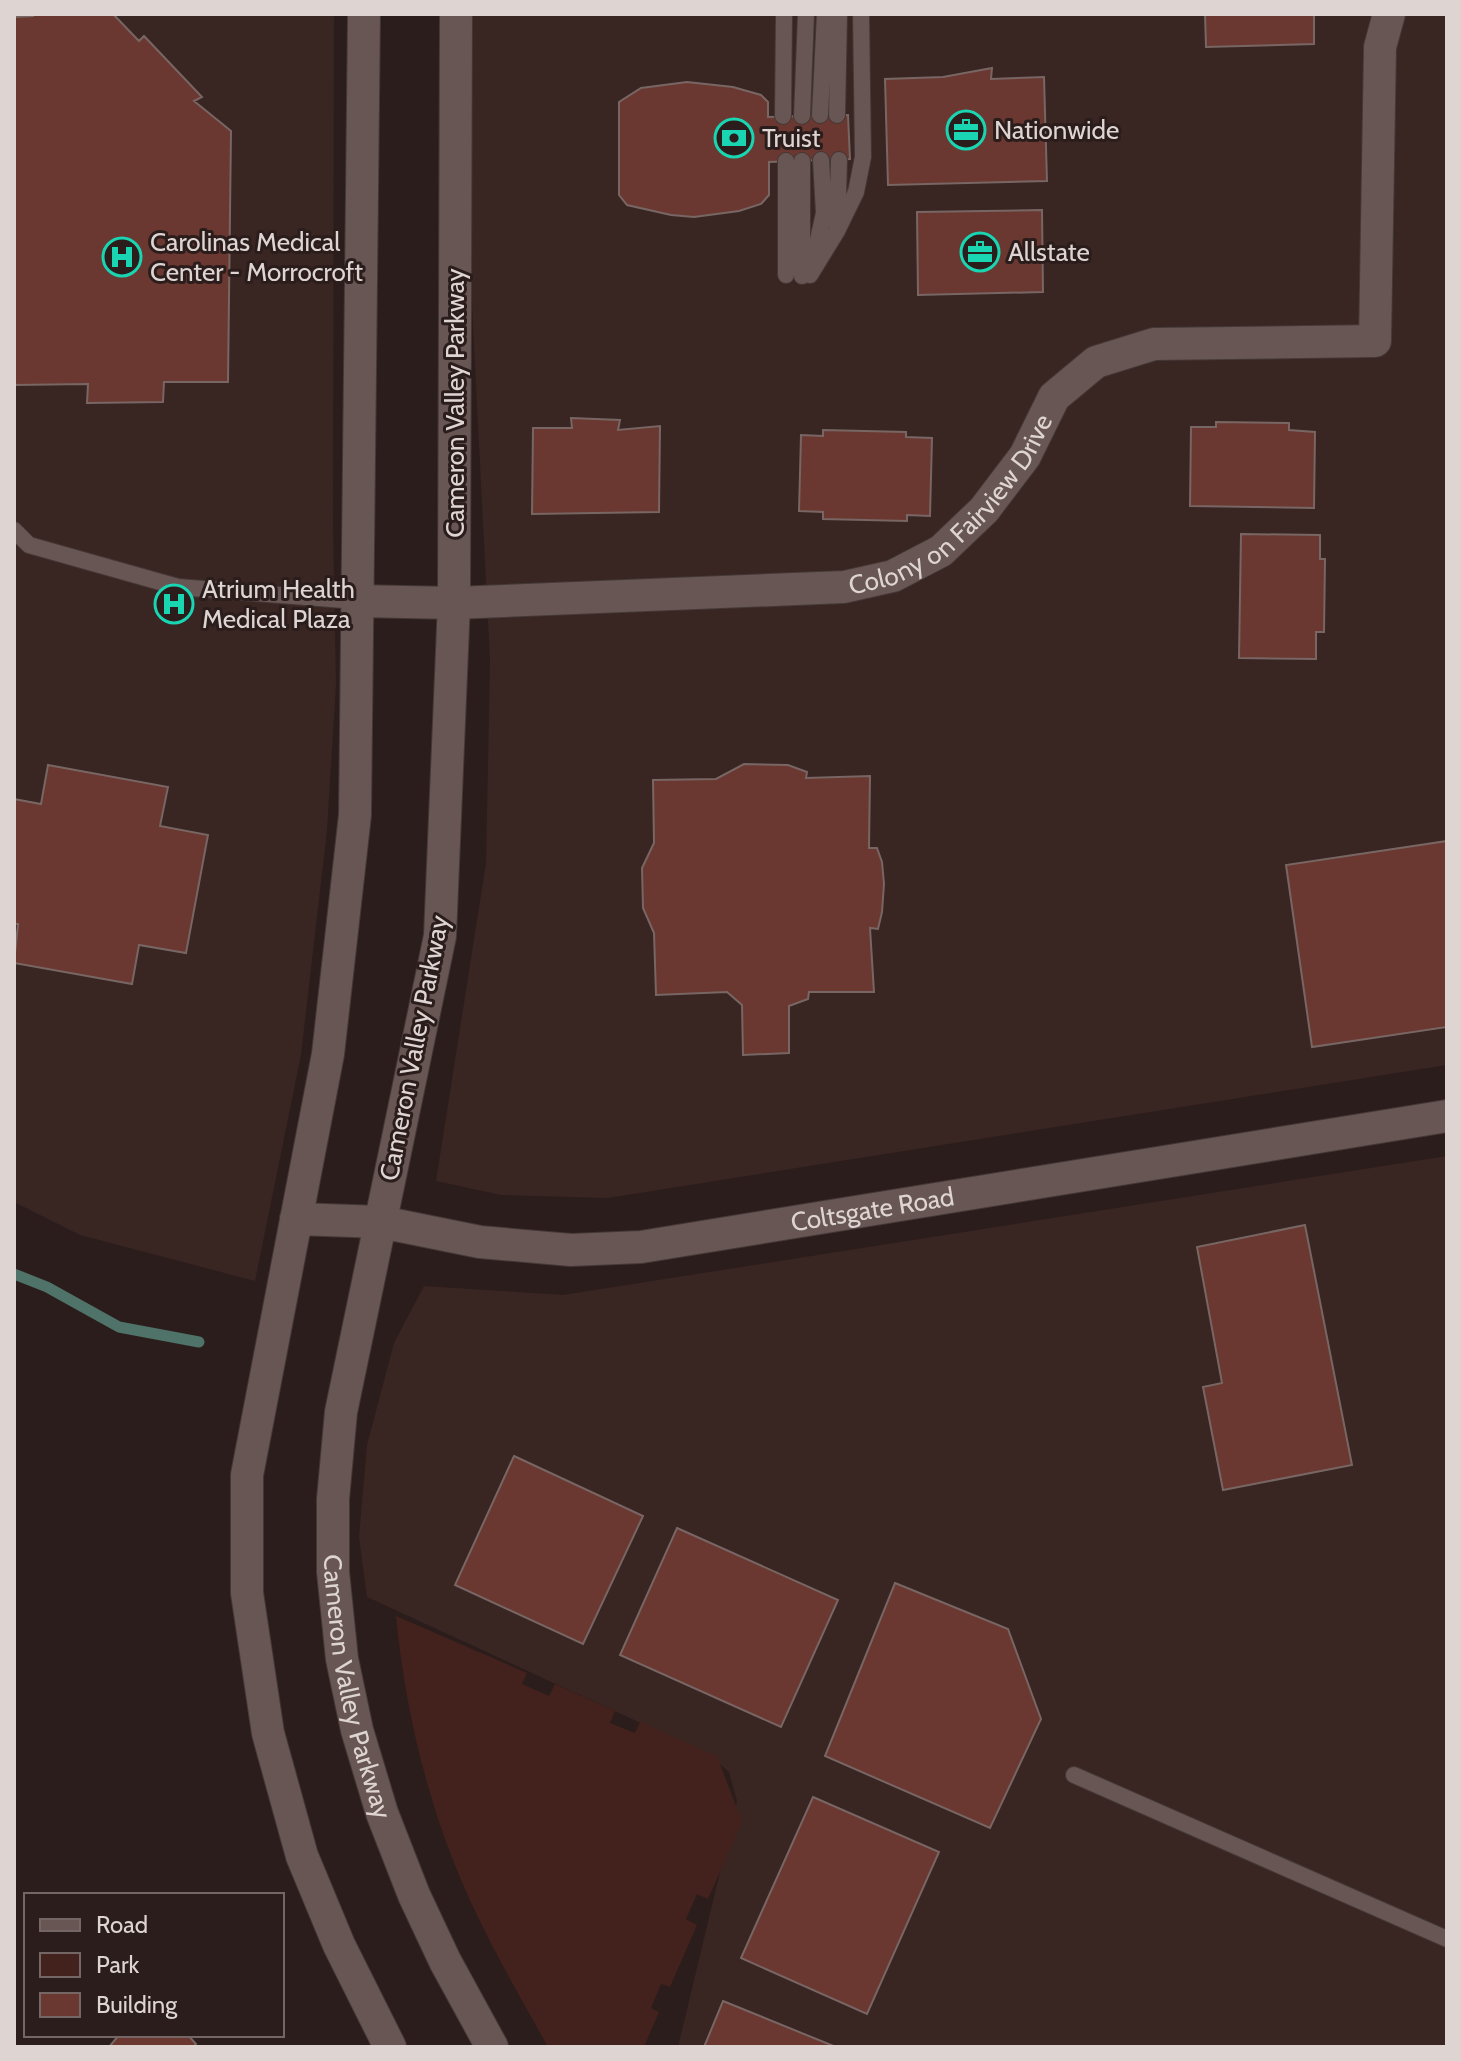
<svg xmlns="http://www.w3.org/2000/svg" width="1461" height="2061" viewBox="0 0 1461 2061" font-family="Cabin,sans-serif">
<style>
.built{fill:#392522}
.green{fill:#43221d}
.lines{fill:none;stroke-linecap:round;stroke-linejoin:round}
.stream{stroke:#4f7269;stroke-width:11}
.building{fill:#6b3831;stroke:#776663;stroke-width:2}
.service-casing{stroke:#443837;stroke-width:18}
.minor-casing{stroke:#443837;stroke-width:34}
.service{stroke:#675653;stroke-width:16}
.minor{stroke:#675653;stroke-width:32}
.labels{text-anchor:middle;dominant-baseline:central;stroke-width:6;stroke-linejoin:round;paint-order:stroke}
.poi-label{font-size:26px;fill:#ded4d2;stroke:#2b1d1b;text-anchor:start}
.street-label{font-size:26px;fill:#ded4d2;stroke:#2b1d1b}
</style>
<rect width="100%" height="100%" fill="#2b1d1b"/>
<path class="built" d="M14,14H334L333,525L336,684L327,830L301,1055L255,1281L80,1235L14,1202Z
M470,14H1447V1065L608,1198L501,1195L436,1181L486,863L490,661L470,266Z
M1447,1156V2047H678L737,1801L729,1772L708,1754L367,1597L359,1537L367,1445L394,1343L424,1286L563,1295Z"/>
<path class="green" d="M396,1616L527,1673L522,1684L549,1696L555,1684L615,1711L610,1723L635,1733L640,1722L717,1756L742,1822L708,1899L697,1894L686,1919L697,1925L670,1987L661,1984L651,2008L659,2012L644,2047H548C524,2004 499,1961 478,1917C432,1823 406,1719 396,1616Z"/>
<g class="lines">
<path class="stream" d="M14,1274L47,1287L119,1327L199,1342"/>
</g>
<path class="building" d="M33,14H113L139,41L144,36L202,97L194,101L231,131L228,382H164L163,402L87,403L88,384L14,385V17L33,16Z
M1205,14H1314V44L1206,47Z
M992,68L991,79L1044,77L1047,181L888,185L885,79L943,77Z
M687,82L733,87L761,95L768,102V117L848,115L850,159L769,162V195L761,204L739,211L694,217L671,215L627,205L619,195V102L641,88Z
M1042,210L1043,292L918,295L917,212Z
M571,418L620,420L618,430L660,426L659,512L532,514L533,428H572Z
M1216,422L1289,423V430L1315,432L1314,508L1190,506L1191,427H1216Z
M823,430L906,432V437L932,438L930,516L907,515V521L823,519V512L799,511L801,435L823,436Z
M1241,534L1320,535V559H1325L1324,632H1316V659L1239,658Z
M744,764L788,765L807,772L806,778L870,776L869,848H877L882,862L884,884L882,912L878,929L870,928L874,992H809L808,999L789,1006V1053L743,1055L742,1005L727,992L656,995L654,933L643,908L642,868L654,843L653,780L716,779Z
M48,765L168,787L160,826L208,835L186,953L139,945L132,984L14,963L18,924H14V799L41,804Z
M1447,841V1027L1312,1047L1286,865Z
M1305,1225L1352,1465L1223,1490L1203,1387L1222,1383L1197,1247Z
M514,1456L643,1516L583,1644L455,1585Z
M677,1528L838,1600L781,1727L620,1655Z
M895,1583L1008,1629L1041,1719L990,1828L825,1756Z
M813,1797L939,1852L867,2014L741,1958Z
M723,2001L836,2047H704Z
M119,2035H188L196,2044L193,2047H109Z"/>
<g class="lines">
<defs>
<path id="service" d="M820,115L825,14
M837,115L839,14
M783,116L784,14
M802,116L806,14
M786,161V275
M837,231L856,192L863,157L861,14
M813,262L824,213L821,160
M810,275L837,231L839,160
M802,276V161
M14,530L29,545L178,587L357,601
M1074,1775L1447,1939"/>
<g id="minor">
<path d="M364,14L355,815L328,1054L247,1475V1593L268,1733L302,1856L339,1945L390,2047"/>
<path id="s1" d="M456,14L454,603L440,936L341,1412L333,1499V1572L342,1659L357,1730L382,1813L414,1895L445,1961L492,2047"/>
<path id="s2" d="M357,601L454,603L844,587L893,576L941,551L984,510L1025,456L1054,397L1096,362L1154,344L1375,341L1380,47L1389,14"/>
<path id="s3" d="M296,1219L381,1222L480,1242L571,1250L641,1247L1447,1116"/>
</g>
</defs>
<use href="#service" class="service-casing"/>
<use href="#minor" class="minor-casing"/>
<use href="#service" class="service"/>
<use href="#minor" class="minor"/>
</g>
<defs>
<symbol id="office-ring" viewBox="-11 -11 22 22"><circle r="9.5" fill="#2b1d1b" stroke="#19d5b2" stroke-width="1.5"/><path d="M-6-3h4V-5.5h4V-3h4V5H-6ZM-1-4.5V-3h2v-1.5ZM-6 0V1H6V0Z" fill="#19d5b2"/></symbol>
<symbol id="bank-ring" viewBox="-11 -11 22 22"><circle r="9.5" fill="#2b1d1b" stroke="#19d5b2" stroke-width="1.5"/><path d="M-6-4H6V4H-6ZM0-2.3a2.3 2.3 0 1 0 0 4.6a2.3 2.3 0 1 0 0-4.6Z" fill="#19d5b2"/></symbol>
<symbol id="hospital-ring" viewBox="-11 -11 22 22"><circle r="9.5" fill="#2b1d1b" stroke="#19d5b2" stroke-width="1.5"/><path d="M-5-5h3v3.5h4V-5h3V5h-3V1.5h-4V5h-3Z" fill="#19d5b2"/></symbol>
</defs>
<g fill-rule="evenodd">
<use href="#office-ring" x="944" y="108" width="44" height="44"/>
<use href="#bank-ring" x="712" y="116" width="44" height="44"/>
<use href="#office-ring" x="958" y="230" width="44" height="44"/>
<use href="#hospital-ring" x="100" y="235" width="44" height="44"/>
<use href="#hospital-ring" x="152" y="582" width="44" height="44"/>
</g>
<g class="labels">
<g class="poi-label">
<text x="994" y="130">Nationwide</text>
<text x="762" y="138">Truist</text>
<text x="150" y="242">Carolinas Medical<tspan x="150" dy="30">Center - Morrocroft</tspan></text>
<text x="1008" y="252">Allstate</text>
<text x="202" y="589">Atrium Health<tspan x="202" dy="30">Medical Plaza</tspan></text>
</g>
<g class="street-label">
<text transform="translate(455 403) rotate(-90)">Cameron Valley Parkway</text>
<text stroke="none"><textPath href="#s2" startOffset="628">Colony on Fairview Drive</textPath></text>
<text transform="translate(414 1048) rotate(-79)">Cameron Valley Parkway</text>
<text stroke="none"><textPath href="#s3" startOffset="582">Coltsgate Road</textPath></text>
<text stroke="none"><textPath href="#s1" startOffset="1686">Cameron Valley Parkway</textPath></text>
</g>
</g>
<rect width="1461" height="2061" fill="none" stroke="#ded4d2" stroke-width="32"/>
<rect x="24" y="1893" width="260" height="144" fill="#2b1d1b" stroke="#736664" stroke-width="2"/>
<rect x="40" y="1919" width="40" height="12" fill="#675653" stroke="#736664" stroke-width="2"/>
<text x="96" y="1933" font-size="24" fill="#ded4d2">Road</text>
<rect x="40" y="1953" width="40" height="24" fill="#43221d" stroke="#736664" stroke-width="2"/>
<text x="96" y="1973" font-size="24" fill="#ded4d2">Park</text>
<rect x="40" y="1993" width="40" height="24" fill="#6b3831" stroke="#736664" stroke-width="2"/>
<text x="96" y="2013" font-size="24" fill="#ded4d2">Building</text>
</svg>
